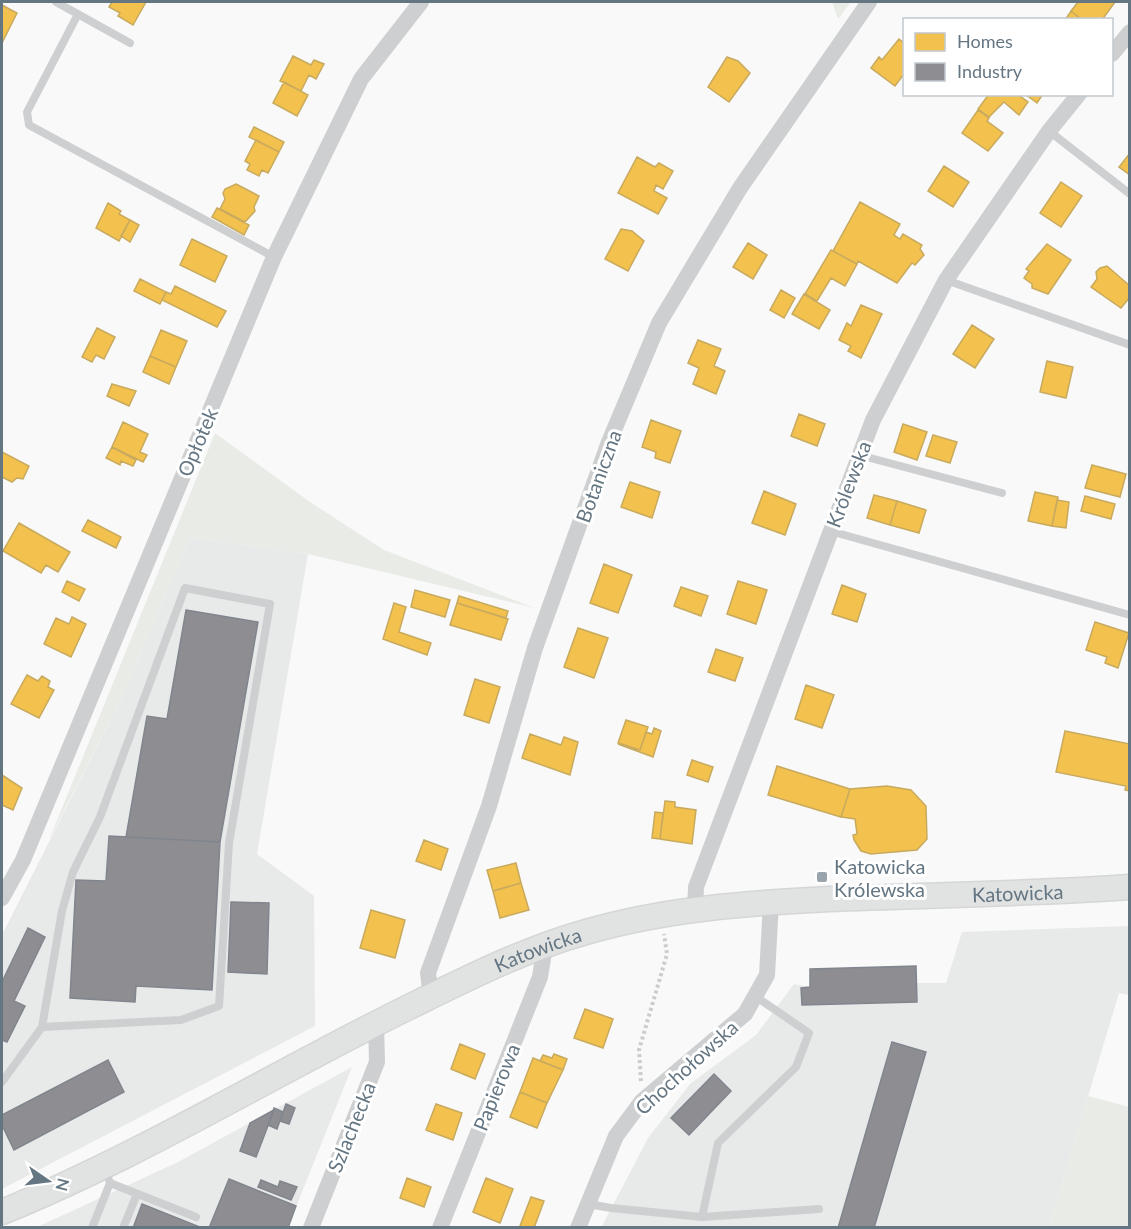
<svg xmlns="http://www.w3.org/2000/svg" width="1131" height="1229" viewBox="0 0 1131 1229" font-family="Lato,sans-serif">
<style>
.built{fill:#e8e9e9}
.green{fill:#e8ebe6}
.homes{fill:#f2c14e;stroke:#c8aa5e;stroke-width:1.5}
.industry{fill:#8d8d92;stroke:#81868e;stroke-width:1.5}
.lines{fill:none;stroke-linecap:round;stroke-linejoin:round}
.secondary-casing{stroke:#d5d6d7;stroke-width:27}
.path{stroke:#cbcccd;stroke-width:4;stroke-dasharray:3 3;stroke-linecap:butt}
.lane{stroke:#cecfd0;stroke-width:8}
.street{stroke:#cecfd0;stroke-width:16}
.secondary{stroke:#e1e2e2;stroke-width:24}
.poi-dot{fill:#99a4ac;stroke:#fff;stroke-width:2}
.labels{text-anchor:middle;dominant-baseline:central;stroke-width:6;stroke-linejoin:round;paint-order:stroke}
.street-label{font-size:20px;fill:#657683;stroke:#fff}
.poi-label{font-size:20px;fill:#657683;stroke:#fff;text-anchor:start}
</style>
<rect width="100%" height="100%" fill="#f9f9f9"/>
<path class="built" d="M190,537L308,554L257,854L314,896L315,1026L2,1189V935L121,699Z
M1129,926V995L1119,993L1049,1227L601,1228L648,1138L690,1084L756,1035L794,984L810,987V969L916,966L917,983H946L962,932Z
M352,1067L288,1227L35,1228L178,1162Z"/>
<path class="green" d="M832,2H851L838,19Z
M215,433L310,502L384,550L535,608L308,554L190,537L121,699L49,840Z
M1088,1096L1129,1107V1227H1049Z"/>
<path class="homes" d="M112,2H146L133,25L118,16L120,13L109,7Z
M1078,2H1115L1102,20H1082L1071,11Z
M2,5L17,13L2,43Z
M1071,11L1082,20H1065Z
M899,39L904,43V74L895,86L871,68L879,57L882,60Z
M293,56L311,65L314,60L324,64L316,79L309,75L301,91L280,81Z
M727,57L738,61L750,73L729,102L708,87Z
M284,82L308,95L297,116L273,103Z
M989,94H1017L1028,102L1019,115L1004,102L989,117L978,109Z
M1025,94H1043L1037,103Z
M978,110L989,118L987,121L1003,133L988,151L962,133Z
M254,127L284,142L279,152L249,137Z
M256,140L279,152L268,173L262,170L259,176L247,170L250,164L245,161Z
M1130,153V175L1119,167Z
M637,157L655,167L659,163L673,171L663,189L656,185L654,191L667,198L658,214L618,193Z
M944,166L969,182L953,207L928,191Z
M1061,182L1082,196L1061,227L1040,213Z
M236,184L259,196L254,207L255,211L245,222L220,209L225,199L223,193L225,189Z
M860,202L900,224L894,235L900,239L903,234L922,245L920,249L924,255L915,265L912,263L897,283L858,261L857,264L833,251Z
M108,203L121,211L119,214L130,220L119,241L96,228Z
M217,208L249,225L244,235L212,217Z
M130,220L139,225L130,242L121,236Z
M621,229L632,231L644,241L628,271L605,259Z
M192,239L227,256L215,282L180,265Z
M748,243L767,255L753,279L733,267Z
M1047,244L1071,260L1048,294L1032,288V284L1024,278L1029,271L1026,269Z
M831,250L857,264L845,286L831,278L817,301L805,294Z
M1107,266L1130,286V297L1121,308L1091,287L1097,279L1096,272L1100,268Z
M140,279L166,292L160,304L134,291Z
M175,286L226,311L217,327L162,300L166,292L171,294Z
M781,290L795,298L784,318L770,310Z
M804,294L830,310L819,329L792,314Z
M861,305L882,314L861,358L848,351L851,346L839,340L847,323L851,326Z
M972,325L994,339L975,368L953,354Z
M97,328L115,337L104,359L96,355L92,362L82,357Z
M161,330L187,341L176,367L150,356Z
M698,340L721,349L714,366L725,371L716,394L693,384L699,368L688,363Z
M150,356L176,367L169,384L143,372Z
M1047,361L1073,367L1066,398L1040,392Z
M112,384L136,391L129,406L107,396Z
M799,414L825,424L817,446L791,436Z
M651,420L681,431L670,463L655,458L656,452L642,447Z
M123,422L148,434L140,452L147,455L143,462L112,447Z
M903,424L927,432L917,460L894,452Z
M933,435L957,442L950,463L926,456Z
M112,447L136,460L133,466L121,461L120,465L106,458Z
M2,452L29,466L23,479L17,478L12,482L2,477Z
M1092,465L1126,474L1120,497L1085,488Z
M630,482L660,492L652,518L621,507Z
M764,491L796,504L785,535L752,523Z
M1035,492L1058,497L1052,526L1028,521Z
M874,495L897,501L890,525L867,518Z
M1085,496L1115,504L1111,519L1081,511Z
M1057,500L1069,502L1066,528L1052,526Z
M897,501L926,510L919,533L890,525Z
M88,520L121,537L116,548L82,531Z
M19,523L70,552L58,572L46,565L41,573L3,551Z
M604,564L632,575L618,613L590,603Z
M67,581L85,589L79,601L62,592Z
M738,581L767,590L756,624L727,614Z
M842,585L866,594L857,622L832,614Z
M681,587L708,596L701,616L674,606Z
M415,590L450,600L445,617L411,607Z
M459,596L508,611L506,618L457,603Z
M394,603L406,607L399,632L431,643L427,655L383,639Z
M457,603L508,619L501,640L450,625Z
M72,617L86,624L71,657L44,644L56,618L69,624Z
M1095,622L1129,633L1118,668L1105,663L1107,657L1086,650Z
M578,628L608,638L594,678L564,667Z
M716,649L743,658L735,681L708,672Z
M27,675L38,681L42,676L50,681L48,687L54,690L39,718L11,704Z
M475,679L500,687L489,723L464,715Z
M806,685L834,695L822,728L795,719Z
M626,720L648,727L640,750L618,743Z
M654,728L661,731L653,757L618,744L640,750L646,732L652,734Z
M1065,731L1130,744V791L1125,790L1126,786L1056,772Z
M530,734L561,745L564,737L578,742L570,775L522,758Z
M692,760L713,767L708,782L687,775Z
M777,766L850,789L841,817L768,795Z
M2,775L22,788L13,810L2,805Z
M887,786L911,790L926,806L927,839L917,850L871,854L861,851L854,840L853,835L857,834L855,819L841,817L850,789Z
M665,801L675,802V807L696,810L692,844L660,839Z
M655,812L663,813L660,839L652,838Z
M424,840L448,849L441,870L416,861Z
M516,863L521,883L493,891L487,870Z
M521,883L529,910L500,918L493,891Z
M371,910L405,920L395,958L360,948Z
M585,1009L613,1019L603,1048L574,1038Z
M460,1044L485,1054L475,1079L451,1069Z
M554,1054L567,1059L563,1070L540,1061L543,1055L552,1058Z
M533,1058L563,1070L547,1103L520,1092Z
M520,1092L547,1103L537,1128L510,1117Z
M436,1104L462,1113L453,1140L426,1130Z
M407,1178L431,1187L424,1207L400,1198Z
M486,1178L513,1189L500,1223L473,1212Z
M531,1197L544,1201L534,1228H524L520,1226Z"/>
<path class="industry" d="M186,610L258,622L220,842L126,837L147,716L167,719Z
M109,836L220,842L212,990L136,986L135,1002L70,998L76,880L106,881Z
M231,902L269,903L267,974L228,972Z
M28,928L45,937L14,1001L25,1006L7,1042L2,1040V982Z
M916,966L917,1002L802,1005L801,988L810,987V969Z
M892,1042L926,1052L874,1228H838Z
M108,1060L124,1092L14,1150L2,1125V1115Z
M714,1074L731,1091L689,1135L671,1118Z
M286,1104L295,1108L289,1124L280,1121Z
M274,1108L283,1112L277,1129L268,1125Z
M274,1110L256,1157L240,1151L250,1123Z
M229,1179L296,1206L288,1228H209Z
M261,1180L278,1187L280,1181L297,1187L291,1200L258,1187Z
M142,1204L202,1228H133Z"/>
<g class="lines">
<defs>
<g id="secondary">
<path id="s1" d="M2,1212C142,1155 273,1074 409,1007C466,979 525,949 586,932C665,909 748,903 829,899C930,895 1030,894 1130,887"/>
</g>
</defs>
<use href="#secondary" class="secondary-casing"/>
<path class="path" d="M641,1081L639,1050L667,954L664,934"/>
<path class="lane" d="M56,2L130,43
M78,14L27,112L29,125L274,257
M1049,131L1130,194
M946,280L1130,345
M859,455L1002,493
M830,531L1130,615
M2,1082L42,1027L62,911L73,872L100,817L185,588L270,604L229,843L219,1006L181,1020L42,1027
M110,1183L196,1217
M588,1204L611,1208L702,1217L718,1143L796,1067L809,1033L755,996
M702,1217L819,1209
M92,1228L110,1183L109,1180
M123,1228L137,1194"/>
<path class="street" d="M1112,54L1130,32
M2,898L23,860L274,257L361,79L421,2
M695,910L696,887L873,420L946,280L1049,131L1079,94
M431,996L428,973L489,806L535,648L609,442L659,323L740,188L869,2
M311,1228L377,1062L376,1024
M440,1228L540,977L545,946
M578,1228L616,1136L642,1101L745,1014L767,975L771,902"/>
<use href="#secondary" class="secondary"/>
</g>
<rect class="poi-dot" x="816" y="871" width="12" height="12" rx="3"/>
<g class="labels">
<g class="street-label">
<text transform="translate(197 442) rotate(-67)">Opłotek</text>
<text transform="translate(598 476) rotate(-70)">Botaniczna</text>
<text transform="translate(848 484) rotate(-69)">Królewska</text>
<text stroke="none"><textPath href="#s1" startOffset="1083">Katowicka</textPath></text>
<text stroke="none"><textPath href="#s1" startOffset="597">Katowicka</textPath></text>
<text transform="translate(686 1067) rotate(-42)">Chochołowska</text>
<text transform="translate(496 1087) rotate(-68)">Papierowa</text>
<text transform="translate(351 1127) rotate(-68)">Szlachecka</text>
</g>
<g class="poi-label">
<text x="834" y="866">Katowicka<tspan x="834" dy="23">Królewska</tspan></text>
</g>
</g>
<rect width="1131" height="1229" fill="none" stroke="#657683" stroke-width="6"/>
<rect x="903" y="18" width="210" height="78" fill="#ffffff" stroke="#c1c8cd" stroke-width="1.5"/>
<rect x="915" y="33" width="30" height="18" fill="#f2c14e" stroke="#c1c8cd" stroke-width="1.5"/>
<text x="957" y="48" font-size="18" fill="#657683">Homes</text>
<rect x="915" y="63" width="30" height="18" fill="#8d8d92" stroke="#c1c8cd" stroke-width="1.5"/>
<text x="957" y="78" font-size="18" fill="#657683">Industry</text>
<g transform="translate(48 1181) rotate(104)" stroke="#ffffff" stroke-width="4.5" paint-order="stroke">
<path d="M0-4.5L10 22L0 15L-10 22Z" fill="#657683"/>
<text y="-9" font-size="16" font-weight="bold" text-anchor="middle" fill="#657683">N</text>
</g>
</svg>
